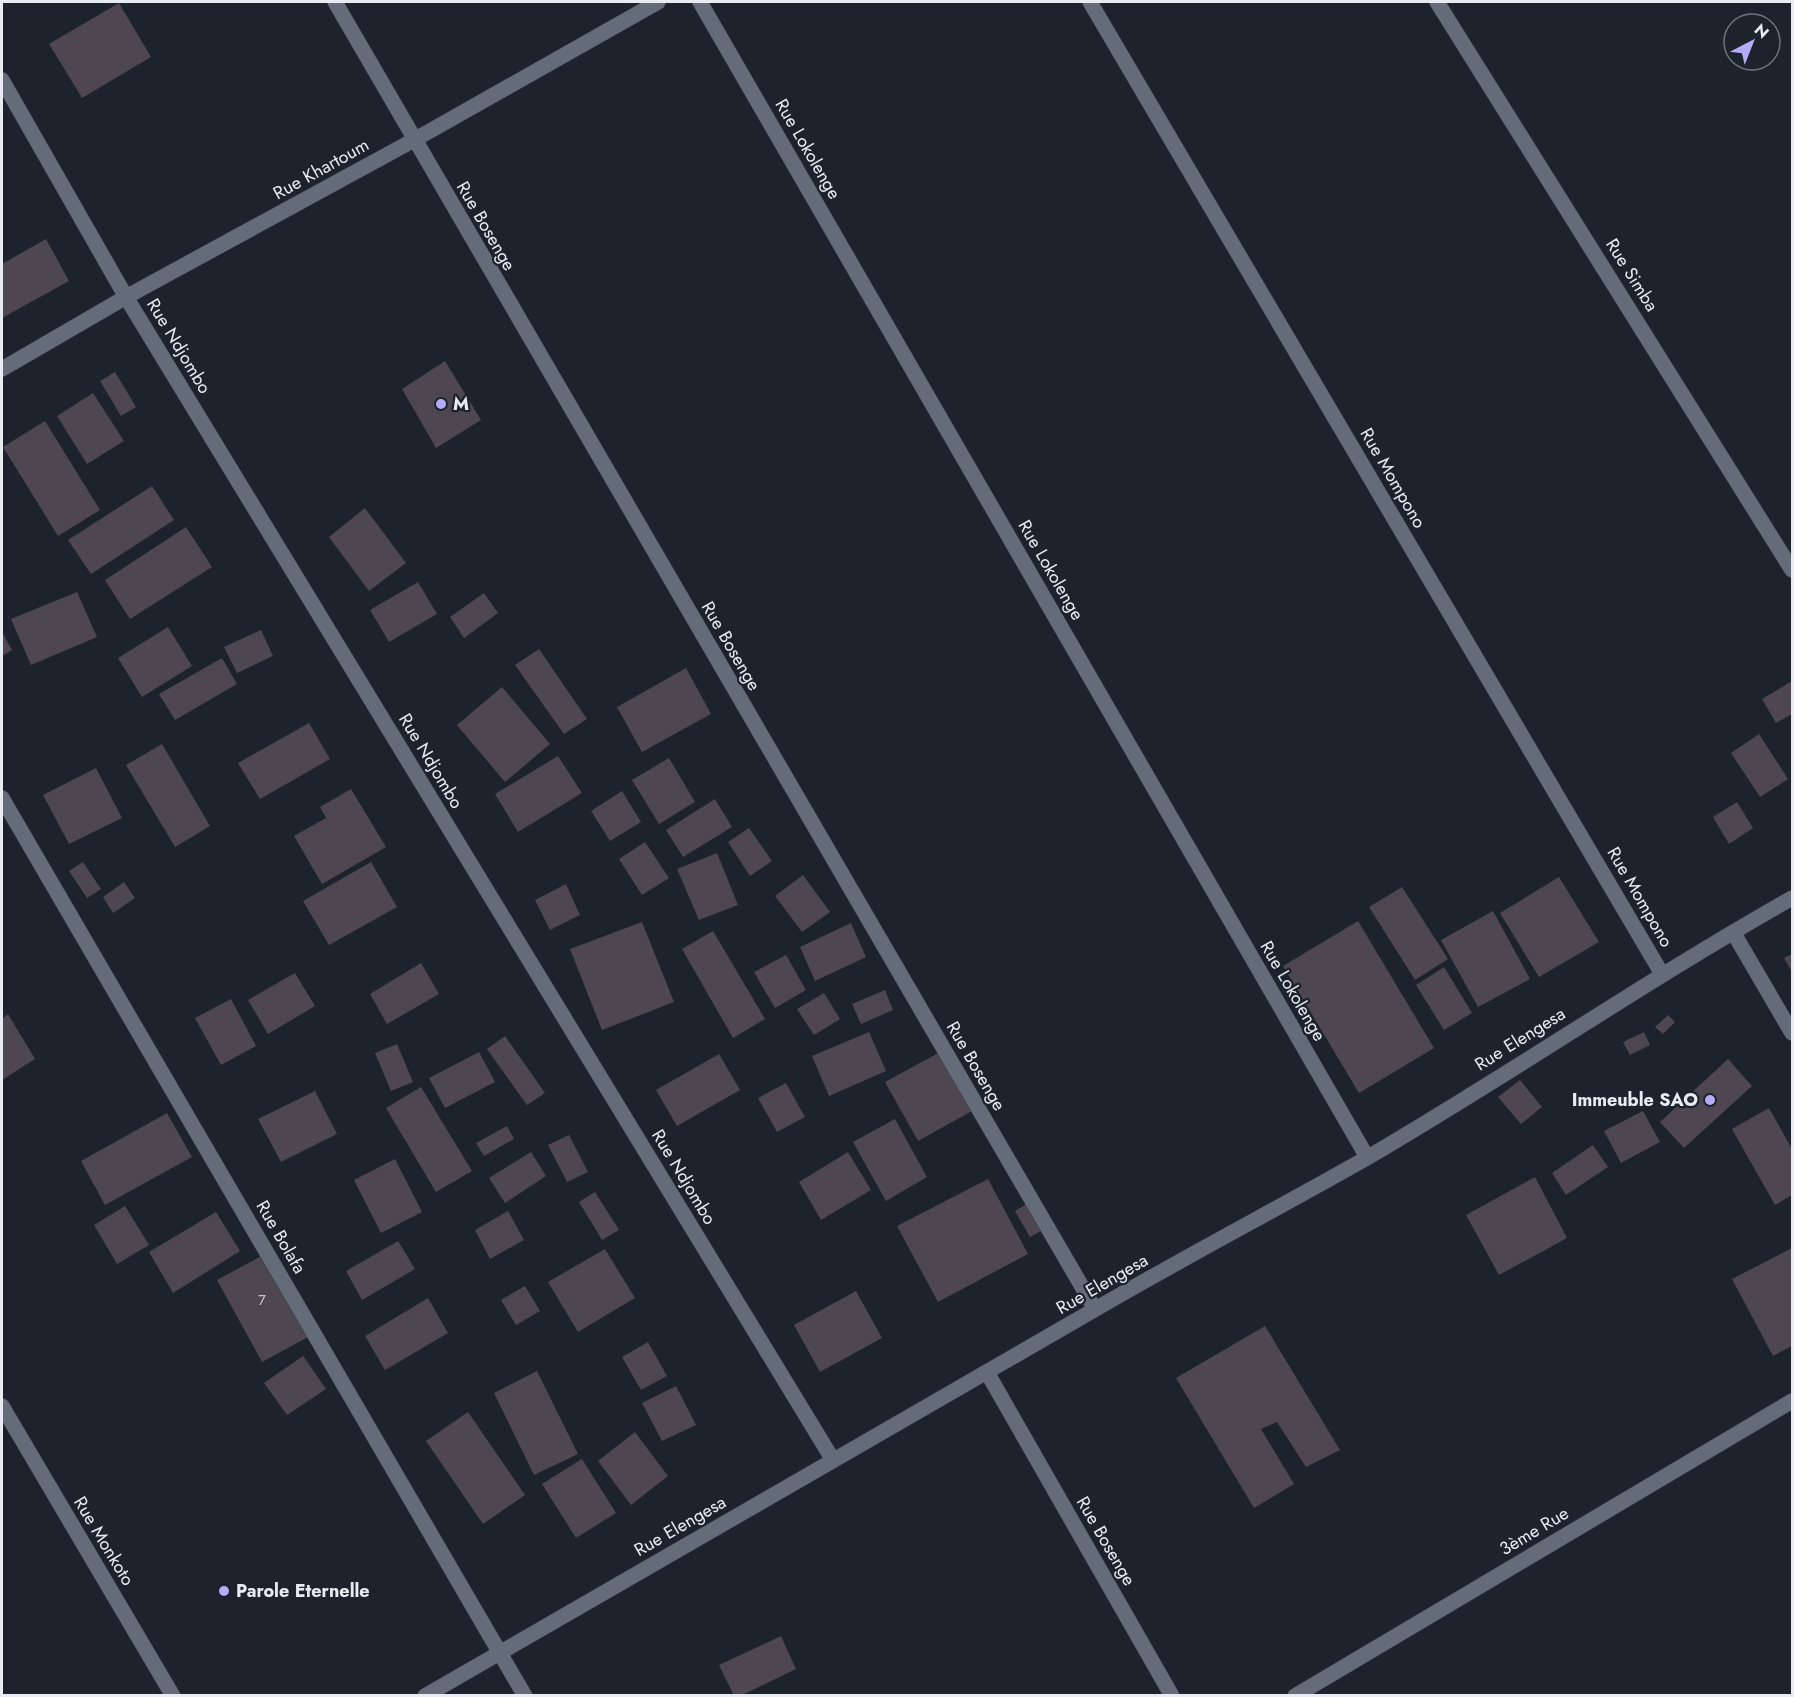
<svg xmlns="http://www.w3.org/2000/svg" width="1794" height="1697" viewBox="0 0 1794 1697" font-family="Jost,sans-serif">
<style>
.building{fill:#4e4651}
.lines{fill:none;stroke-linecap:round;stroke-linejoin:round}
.minor-casing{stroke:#383d46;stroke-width:16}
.minor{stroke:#656c79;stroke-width:15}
.poi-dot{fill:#b5acf8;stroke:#1d232d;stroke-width:2}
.labels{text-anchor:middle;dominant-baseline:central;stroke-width:4.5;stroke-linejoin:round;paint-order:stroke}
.number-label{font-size:15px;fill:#c1c2ca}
.street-label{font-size:18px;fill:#e7ecf3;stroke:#1d232d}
.poi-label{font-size:18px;font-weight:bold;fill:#e7ecf3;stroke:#1d232d;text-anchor:start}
</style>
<rect width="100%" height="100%" fill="#1d232d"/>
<path class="building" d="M119,3L151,57L82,98L49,44Z
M46,239L69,281L2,318V264Z
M445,361L481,420L436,448L402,389Z
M115,372L136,407L121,416L100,381Z
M93,393L124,441L87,464L57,416Z
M45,421L100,510L58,536L3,447Z
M152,486L174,520L91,574L68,540Z
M365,508L406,563L369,591L329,537Z
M186,527L212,567L130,619L105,580Z
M418,582L437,614L389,642L370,610Z
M77,592L97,637L31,665L11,619Z
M484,593L498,613L464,638L450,617Z
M168,627L192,666L142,697L118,658Z
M261,630L273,656L237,673L224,647Z
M2,632L12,650L2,656Z
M539,649L587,719L564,734L515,665Z
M222,658L237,684L175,720L159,694Z
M686,668L711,714L642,752L617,707Z
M1792,681V714L1776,723L1762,699Z
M502,687L550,744L505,782L457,725Z
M309,723L330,759L260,799L238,763Z
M1759,734L1788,779L1760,797L1731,753Z
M162,744L210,826L175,847L126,765Z
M558,756L582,793L518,832L495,794Z
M669,758L695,802L659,824L632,780Z
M96,768L122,818L69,844L43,795Z
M351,789L386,847L322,884L294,836L326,818L320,807Z
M622,791L641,822L610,841L591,811Z
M715,799L732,827L683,857L666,830Z
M1737,802L1753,828L1729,844L1713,817Z
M749,828L772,861L750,876L728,842Z
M645,842L669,878L642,895L619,859Z
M717,853L738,905L699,920L677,869Z
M83,862L101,889L87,898L69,871Z
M371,862L397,907L329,945L303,901Z
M803,875L830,912L802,932L775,896Z
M1559,877L1599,942L1539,977L1500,913Z
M124,882L135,898L113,913L103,897Z
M566,884L580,915L550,930L535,900Z
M1402,887L1448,959L1415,980L1369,907Z
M1493,911L1530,979L1478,1007L1441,940Z
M1358,921L1434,1048L1359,1093L1283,966Z
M642,922L674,1002L602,1030L570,949Z
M851,923L866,957L815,981L800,947Z
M713,931L765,1019L733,1038L682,949Z
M1792,954V972L1784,958Z
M786,955L806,990L775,1008L754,972Z
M421,963L439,994L387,1024L370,994Z
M1444,967L1472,1013L1444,1030L1416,985Z
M295,973L315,1006L268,1034L248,1000Z
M885,990L893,1010L861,1024L852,1004Z
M824,993L840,1019L814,1035L797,1009Z
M231,999L256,1046L221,1065L195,1018Z
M8,1014L35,1059L2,1080V1019Z
M1668,1015L1675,1022L1663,1034L1655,1027Z
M869,1032L886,1071L829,1096L812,1056Z
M1644,1032L1650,1045L1630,1055L1623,1042Z
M505,1036L545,1093L527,1105L487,1049Z
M397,1044L413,1082L391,1091L375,1053Z
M479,1052L495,1082L445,1108L429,1078Z
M940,1052L972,1111L918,1141L885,1082Z
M719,1054L740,1090L677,1126L656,1090Z
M1728,1059L1752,1086L1684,1148L1660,1122Z
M1520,1080L1542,1107L1521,1124L1498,1097Z
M786,1083L805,1117L777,1132L758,1098Z
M421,1087L472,1171L436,1192L386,1108Z
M315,1091L337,1134L281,1162L258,1119Z
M1769,1108L1792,1149V1195L1775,1205L1732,1129Z
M1643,1111L1660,1142L1621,1163L1604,1131Z
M167,1113L192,1157L105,1205L81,1161Z
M895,1119L927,1177L886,1201L853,1142Z
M507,1126L514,1139L484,1156L476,1143Z
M569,1135L588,1172L567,1182L548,1145Z
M1593,1145L1608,1167L1566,1195L1552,1173Z
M531,1152L546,1176L505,1203L489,1178Z
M848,1152L871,1190L821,1220L799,1182Z
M395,1159L422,1212L381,1233L354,1180Z
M1535,1177L1567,1238L1499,1275L1466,1215Z
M988,1179L1028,1254L938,1302L897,1226Z
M595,1192L619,1230L602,1240L579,1202Z
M1028,1203L1043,1230L1030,1237L1015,1211Z
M125,1206L149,1245L117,1264L94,1225Z
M508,1211L524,1240L490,1259L475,1230Z
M216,1212L240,1251L173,1293L149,1252Z
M398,1241L415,1269L362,1300L346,1271Z
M1792,1248V1346L1773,1356L1732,1279Z
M605,1249L635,1298L578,1332L548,1282Z
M265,1254L310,1336L262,1362L217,1280Z
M525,1286L540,1311L516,1325L501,1300Z
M856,1291L882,1338L820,1372L794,1325Z
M428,1298L448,1333L385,1370L365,1336Z
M1265,1326L1340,1450L1306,1467L1277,1422L1261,1429L1294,1484L1254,1508L1176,1378Z
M648,1342L667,1376L641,1390L622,1357Z
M303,1356L326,1389L287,1415L264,1383Z
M537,1371L578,1454L534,1475L494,1393Z
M676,1386L696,1425L662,1441L642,1403Z
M468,1412L525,1495L483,1524L426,1441Z
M635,1432L668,1476L631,1505L598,1461Z
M582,1459L616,1513L576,1538L542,1484Z
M781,1636L796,1669L740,1696H734L719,1665Z"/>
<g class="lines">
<defs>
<path id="minor" d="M335,2L1095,1309
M700,2L1367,1157
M1090,2L1662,974
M1437,2L1792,570
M2,80L126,297L833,1460
M2,369L126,297L414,140L658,2
M2,798L525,1696
M1733,932L1792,1033
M988,1374L1172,1696
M2,1406L173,1696
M425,1696C648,1567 872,1440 1094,1310C1183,1258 1275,1210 1365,1159C1509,1075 1647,980 1792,898
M1295,1696L1792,1401"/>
</defs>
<use href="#minor" class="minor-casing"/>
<use href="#minor" class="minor"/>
</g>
<g class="poi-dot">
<circle cx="441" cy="404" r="6"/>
<circle cx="1710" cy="1100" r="6"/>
<circle cx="224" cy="1591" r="6"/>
</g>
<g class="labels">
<g class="number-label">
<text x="262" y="1300">7</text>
</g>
<g class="street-label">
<text transform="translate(808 149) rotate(60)">Rue Lokolenge</text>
<text transform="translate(321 169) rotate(-29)">Rue Khartoum</text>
<text transform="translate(486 226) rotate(60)">Rue Bosenge</text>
<text transform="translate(1632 275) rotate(58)">Rue Simba</text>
<text transform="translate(179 346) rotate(59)">Rue Ndjombo</text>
<text transform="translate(1393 478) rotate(60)">Rue Mompono</text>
<text transform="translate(1051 570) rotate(60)">Rue Lokolenge</text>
<text transform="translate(731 646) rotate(60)">Rue Bosenge</text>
<text transform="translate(431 761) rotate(59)">Rue Ndjombo</text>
<text transform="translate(1640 897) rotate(60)">Rue Mompono</text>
<text transform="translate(1293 991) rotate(60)">Rue Lokolenge</text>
<text transform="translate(1520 1039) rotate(-32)">Rue Elengesa</text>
<text transform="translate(976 1066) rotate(60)">Rue Bosenge</text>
<text transform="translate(684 1177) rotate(59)">Rue Ndjombo</text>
<text transform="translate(281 1237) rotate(60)">Rue Bolafa</text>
<text transform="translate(1102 1284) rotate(-30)">Rue Elengesa</text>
<text transform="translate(680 1526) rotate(-30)">Rue Elengesa</text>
<text transform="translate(1534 1531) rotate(-31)">3ème Rue</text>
<text transform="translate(104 1541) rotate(59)">Rue Monkoto</text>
<text transform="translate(1106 1541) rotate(60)">Rue Bosenge</text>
</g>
<g class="poi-label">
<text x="453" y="404">M</text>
<text x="1698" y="1100" text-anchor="end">Immeuble SAO</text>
<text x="236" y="1591">Parole Eternelle</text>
</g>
</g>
<rect width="1794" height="1697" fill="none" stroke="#e7ecf3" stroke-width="6"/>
<g transform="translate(1752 42) rotate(42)"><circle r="28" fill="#1d232d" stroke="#6e737c" stroke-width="1.5"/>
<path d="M0-4.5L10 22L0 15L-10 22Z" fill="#b5acf8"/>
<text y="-9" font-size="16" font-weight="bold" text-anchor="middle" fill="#e7ecf3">N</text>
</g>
</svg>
